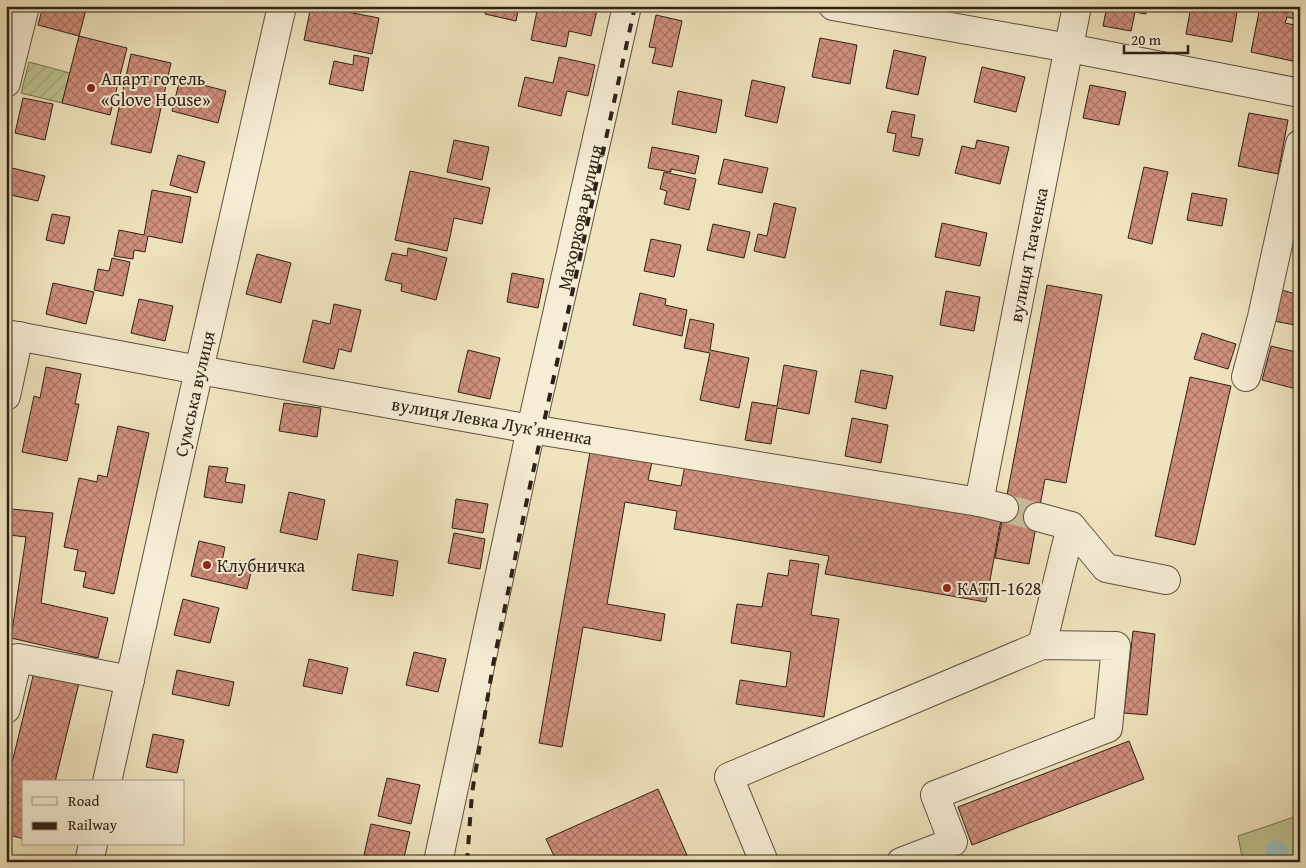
<svg xmlns="http://www.w3.org/2000/svg" width="1306" height="868" viewBox="0 0 1306 868" font-family="'Gentium Book Plus',serif">
<style>
.grass{fill:#bdc38f;stroke:#767253}
.garden{fill:url(#garden-furrows);stroke:#767253}
.lines{fill:none;stroke-linecap:round;stroke-linejoin:round}
.canal{stroke:#9cbdb9;stroke-width:22}
.building{fill:url(#building-cross-hatch);stroke:#2e2217}
.minor-tunnel{stroke:#c9bd9d;stroke-width:28;stroke-dasharray:28 14;stroke-linecap:butt}
.minor-casing{stroke:#5e5241;stroke-width:30}
.minor{stroke:#f5edd5;stroke-width:28}
.rail{stroke:#2e2217;stroke-width:4;stroke-dasharray:9 9;stroke-linecap:butt}
.poi-dot{fill:#8f2418;stroke:#f5edd5;stroke-width:2}
.labels{text-anchor:middle;dominant-baseline:central;stroke-width:4;stroke-linejoin:round;paint-order:stroke}
.poi-label{font-size:18px;fill:#2e2217;stroke:#f5edd5;text-anchor:start}
.street-label{font-size:18px;fill:#2e2217;stroke:#f5edd5}
</style>
<defs>
<pattern id="garden-furrows" width="10" height="10" patternUnits="userSpaceOnUse" patternTransform="scale(1.25)"><rect width="10" height="10" fill="#bdc38f"/><path d="M-1 1l2-2M0 10L10 0M9 11l2-2" fill="none" stroke="#a3a77b"/></pattern>
<pattern id="building-cross-hatch" width="8" height="8" patternUnits="userSpaceOnUse" patternTransform="scale(1.25)"><rect width="8" height="8" fill="#d1907e"/><path d="M0 0l8 8M0 8l8-8" fill="none" stroke="#aa7566"/></pattern>
</defs>
<rect width="100%" height="100%" fill="#f0e4be"/>
<filter id="stains"><feTurbulence type="fractalNoise" baseFrequency=".004" numOctaves="4"/><feColorMatrix values="0 0 0 0 .2 0 0 0 0 .09 0 0 0 0 .02 0 0 0 .5 -.17"/></filter>
<radialGradient id="worn" r=".72"><stop offset=".6" stop-color="#630" stop-opacity="0"/><stop offset="1" stop-color="#630" stop-opacity=".3"/></radialGradient>
<path class="grass" d="M1300,815V862H1243L1238,836Z"/>
<path class="garden" d="M29,62L70,73L62,103L21,93Z"/>
<g class="lines">
<path class="canal" d="M1276,851L1279,862"/>
</g>
<path class="building" d="M43,6H87L79,36L38,25Z
M147,6H167L166,11Z
M311,6H333L332,9L379,18L372,54L304,40Z
M486,6H519L516,21L485,14Z
M538,6H598L591,36L569,31L566,47L531,40Z
M1007,6H1038L1037,11Z
M1107,6H1147L1146,14L1135,12L1131,31L1103,26Z
M1191,6H1238L1232,42L1186,34Z
M1289,6H1300V20L1287,17L1285,23L1300,26V49L1297,62L1251,52L1260,7L1288,13Z
M656,15L682,21L672,67L652,63L656,48L649,47Z
M79,36L127,48L110,115L62,103Z
M820,38L857,45L850,84L812,77Z
M894,50L926,57L918,95L886,88Z
M131,54L171,63L151,153L111,144Z
M354,55L369,58L363,91L329,84L334,61L353,65Z
M559,57L595,65L588,96L567,91L561,116L518,106L525,77L553,83Z
M982,67L1025,77L1016,112L974,102Z
M180,79L226,91L218,123L172,111Z
M752,80L785,87L777,123L745,116Z
M1090,85L1126,92L1119,125L1083,118Z
M678,91L722,100L716,133L672,124Z
M23,98L53,104L45,140L15,133Z
M892,111L915,115L911,137L923,139L919,156L893,151L896,134L887,132Z
M1249,113L1288,120L1278,174L1238,166Z
M454,140L489,147L482,180L447,172Z
M977,140L1009,147L1000,184L955,173L962,146L975,149Z
M652,147L699,156L695,174L671,169V172L648,168Z
M178,155L205,162L197,193L170,185Z
M724,159L768,168L762,193L718,184Z
M1144,167L1168,172L1152,244L1128,238Z
M12,168L45,176L38,201L6,194Z
M410,171L490,188L482,224L454,218L447,251L395,240Z
M664,172L696,179L689,210L664,204L667,191L660,189Z
M152,190L191,197L182,243L148,236L145,252L134,250L133,259L114,256L119,230L144,235Z
M1192,193L1227,199L1222,226L1187,220Z
M774,203L796,208L785,258L754,251L758,234L767,236Z
M52,214L70,217L64,244L46,240Z
M942,223L987,233L980,266L935,257Z
M713,224L750,232L744,258L707,250Z
M651,239L681,245L674,277L644,271Z
M408,248L447,258L436,300L401,291L402,284L385,280L392,253L407,256Z
M257,254L291,263L281,303L246,294Z
M112,258L130,262L123,296L94,290L98,269L109,271Z
M512,273L544,279L538,308L507,302Z
M53,283L94,292L86,324L46,314Z
M1047,285L1102,295L1066,483L1045,479L1029,564L995,558Z
M1281,290L1300,295V326L1274,321Z
M946,291L980,297L974,331L940,325Z
M640,293L666,299L665,305L687,310L682,336L633,325Z
M139,299L173,306L165,341L131,333Z
M334,304L361,310L351,352L339,349L334,369L303,362L313,320L330,324Z
M690,319L714,324L710,350L749,358L739,408L700,400L710,353L684,348Z
M1202,333L1236,344L1228,369L1194,359Z
M1271,346L1300,353V390L1262,380Z
M468,350L500,358L490,399L458,392Z
M784,365L817,371L809,414L777,408L771,444L745,440L752,402L777,406Z
M46,367L81,374L75,404H79L67,461L22,452L34,396L40,398Z
M861,370L893,376L886,409L855,402Z
M1190,377L1231,386L1195,545L1155,536Z
M284,403L321,408L317,437L279,431Z
M852,418L888,425L881,463L845,456Z
M118,426L149,433L114,594L83,587L86,572L74,570L78,550L64,547L79,478L97,482L98,475L107,477Z
M590,452L652,462L648,480L681,486L685,465L1001,520L986,602L825,574L829,556L674,529L677,511L625,502L607,604L665,614L661,641L583,627L562,747L539,743Z
M209,466L228,468L225,482L245,485L242,503L204,497Z
M289,492L325,500L317,540L280,532Z
M456,499L488,504L483,533L452,528Z
M11,509L53,513L41,603L108,618L98,658L11,638L26,537L9,535Z
M454,533L485,539L480,569L448,563Z
M199,541L225,547L221,566L237,570L239,561L253,564L247,589L191,576Z
M358,554L398,561L393,596L352,590Z
M790,560L819,564L811,615L839,619L824,717L736,704L740,680L786,687L791,652L731,643L737,604L762,607L768,573L788,576Z
M183,599L219,608L210,643L174,635Z
M1133,631L1155,634L1147,715L1124,713Z
M414,652L446,659L438,692L406,685Z
M309,659L348,668L342,694L303,686Z
M35,668L80,679L55,782H24V839L6,834V788Z
M177,670L234,682L229,706L172,694Z
M153,734L184,740L177,773L146,767Z
M1129,741L1144,779L972,845L958,807Z
M387,778L420,785L411,824L378,816Z
M658,789L690,862H557L546,839Z
M371,824L410,832L403,862H396L364,855Z"/>
<g class="lines">
<path class="minor-tunnel" d="M1004,508L1038,517"/>
<defs>
<g id="minor">
<path d="M833,6L1069,48L1300,93"/>
<path d="M6,83L25,6"/>
<path d="M6,334L199,370L531,429L979,502L1004,508"/>
<path d="M1246,377L1262,317L1300,144"/>
<path d="M6,396L19,336"/>
<path id="s1" d="M979,502L1077,6"/>
<path d="M1038,517L1071,526L1106,568L1166,580"/>
<path d="M1042,645L1071,526"/>
<path d="M6,709L18,658L130,680"/>
<path id="s2" d="M107,782L199,370L282,6"/>
<path d="M89,862L93,844"/>
<path id="s3" d="M438,862L531,429L627,6"/>
<path d="M764,862L729,777L1042,645L1116,646L1108,728L935,795L953,842L901,862"/>
</g>
</defs>
<use href="#minor" class="minor-casing"/>
<use href="#minor" class="minor"/>
<path class="rail" d="M467,862L472,793L493,665L528,495L635,6"/>
</g>
<g class="poi-dot">
<circle cx="91" cy="88" r="5"/>
<circle cx="207" cy="565" r="5"/>
<circle cx="947" cy="588" r="5"/>
</g>
<g class="labels">
<g class="poi-label">
<text x="101" y="78">Апарт готель<tspan x="101" dy="21">«Glove House»</tspan></text>
<text x="217" y="565">Клубничка</text>
<text x="957" y="588">КАТП-1628</text>
</g>
<g class="street-label">
<text stroke="none"><textPath href="#s3" startOffset="660">Махоркова вулиця</textPath></text>
<text stroke="none"><textPath href="#s1" startOffset="252">вулиця Ткаченка</textPath></text>
<text stroke="none"><textPath href="#s2" startOffset="398">Сумська вулиця</textPath></text>
<text transform="translate(492 421) rotate(10)">вулиця Левка Лукʼяненка</text>
</g>
</g>
<rect width="1306" height="868" fill="none" stroke="#f0e4be" stroke-width="25"/>
<rect x="8" y="8" width="1291" height="853" fill="none" stroke="#2e2217" stroke-width="2.5"/>
<rect x="12" y="12" width="1281" height="843" fill="none" stroke="#2e2217"/>
<rect x="22" y="780" width="162" height="65" fill="#f5edd5" stroke="#a59c89"/>
<rect x="32" y="797" width="25" height="8" fill="#f5edd5" stroke="#a59c89"/>
<text x="68" y="806" font-size="15" fill="#2e2217">Road</text>
<rect x="32" y="822" width="25" height="8" fill="#2e2217" stroke="#a59c89"/>
<text x="68" y="830" font-size="15" fill="#2e2217">Railway</text>
<path d="M1124 45v8h64v-8" fill="none" stroke="#2e2217" stroke-width="2.5"/>
<text x="1131" y="45" font-size="15" fill="#2e2217" stroke="#f5edd5" stroke-width="4" paint-order="stroke">20 m</text>
<rect width="100%" height="100%" filter="url(#stains)"/>
<rect width="100%" height="100%" fill="url(#worn)"/>
</svg>
